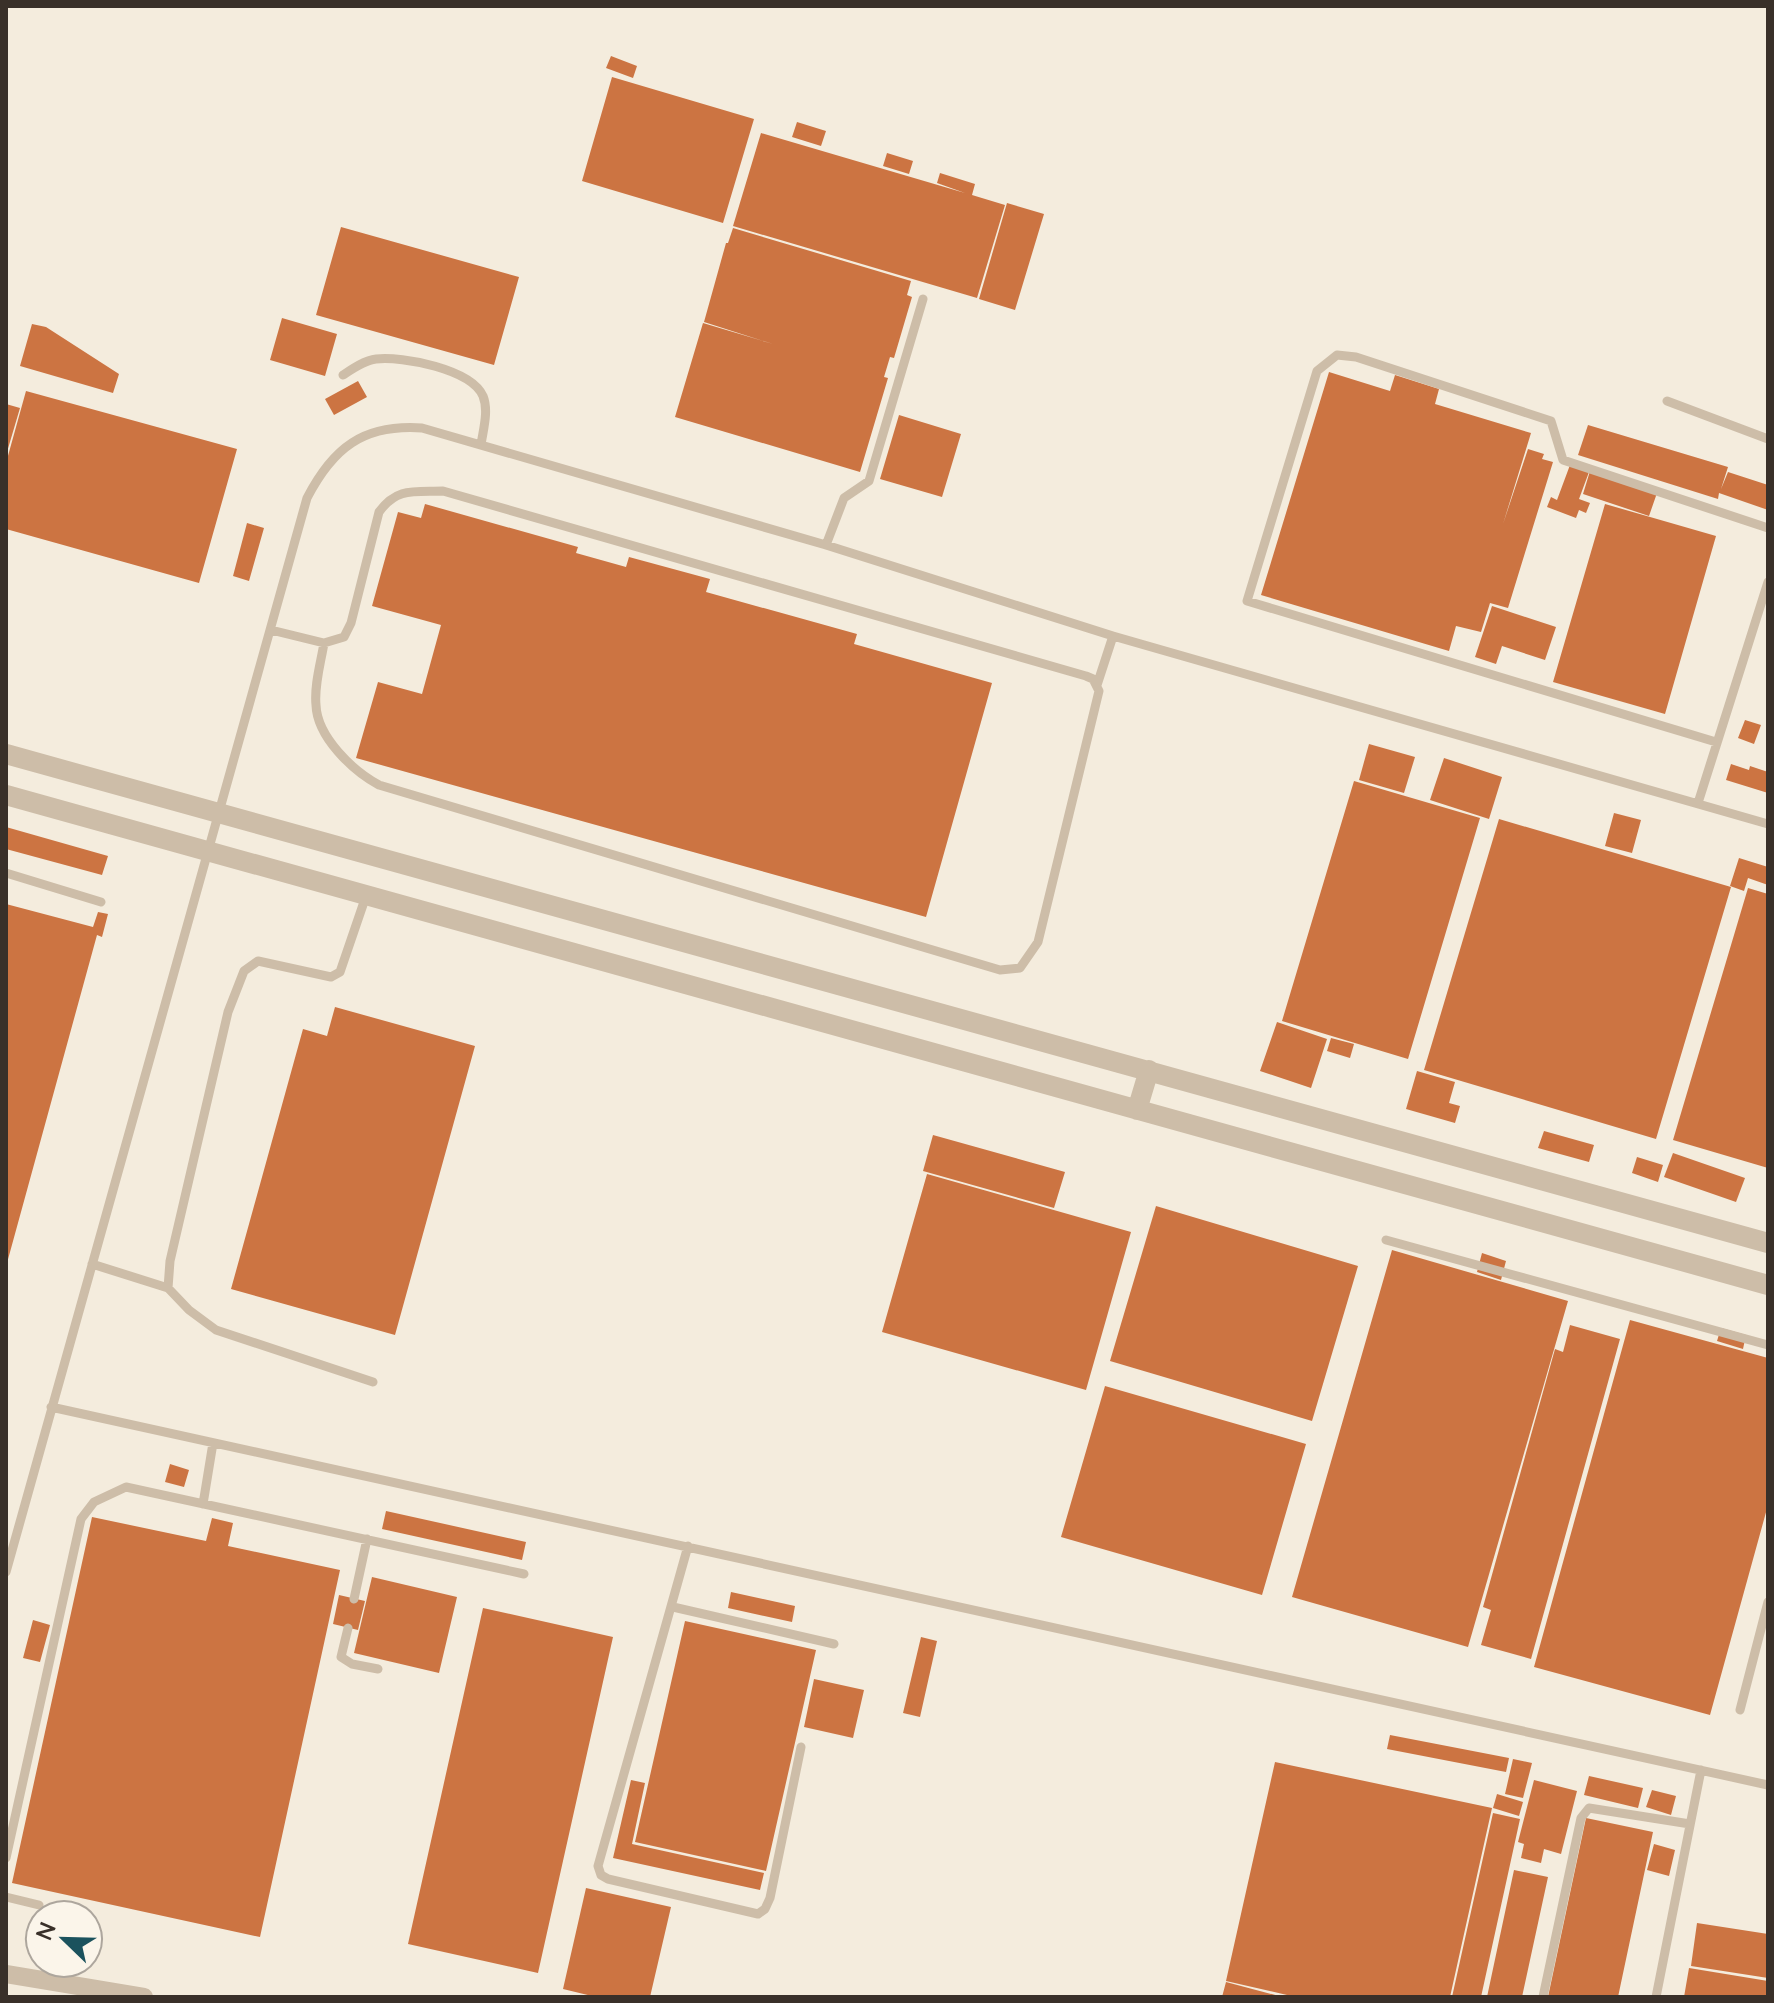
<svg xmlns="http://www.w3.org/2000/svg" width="1774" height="2003" viewBox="0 0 1774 2003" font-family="Lato,sans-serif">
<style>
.building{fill:#cc7442}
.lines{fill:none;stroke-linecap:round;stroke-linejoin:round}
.service{stroke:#cdbda8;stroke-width:9}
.minor{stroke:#cdbda8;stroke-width:18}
.tertiary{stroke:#cdbda8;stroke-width:20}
</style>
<rect width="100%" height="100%" fill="#f4ecdd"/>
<path class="building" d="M611,56L637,66L633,78L606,68Z
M612,77L754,119L723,223L582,181Z
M797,122L826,131L821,146L792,137Z
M761,133L965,193L937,183L940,173L975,184L972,195L1005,205L977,298L733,226Z
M887,153L913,161L909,174L883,166Z
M1007,203L1044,214L1015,310L979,299Z
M341,227L519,277L494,365L316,315Z
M733,228L911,281L907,295L912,297L894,358L890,357L884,377L888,378L860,472L675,417L703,323L773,344L704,322L726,243H728Z
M282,318L337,334L325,376L270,360Z
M32,324L46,327L119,374L113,393L20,366Z
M1329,372L1390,391L1395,375L1439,389L1435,404L1531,433L1503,524L1528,449L1544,454L1542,459L1553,462L1508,608L1490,603L1481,632L1456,626L1449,651L1261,595Z
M358,381L367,397L334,415L325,399Z
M26,391L237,449L199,583L6,529V463Z
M6,404L20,408L7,452H6Z
M899,415L961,434L942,497L880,479Z
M1588,425L1728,467L1721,489L1728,472L1768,485V510L1719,493L1718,499L1578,455Z
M1570,465L1589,472L1579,499L1590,503L1586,513L1579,510L1576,518L1547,507L1551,497L1557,500Z
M1590,471L1657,493L1649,516L1583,494Z
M425,504L578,547L576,553L626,567L629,557L710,579L706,592L857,634L854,644L992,683L926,917L356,758L378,682L422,694L441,625L372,606L398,512L421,518Z
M1605,504L1716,536L1665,714L1553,682Z
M247,523L264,528L249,581L233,576Z
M1492,606L1556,627L1545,660L1502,646L1496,664L1475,657Z
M1745,720L1761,725L1754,744L1738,738Z
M1369,744L1415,757L1404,793L1359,780Z
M1444,758L1502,777L1489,819L1430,800Z
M1731,764L1749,770L1750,766L1768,772V793L1726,780Z
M1354,781L1480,818L1408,1059L1282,1021Z
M1614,813L1641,820L1632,853L1605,846Z
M1499,819L1731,887L1656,1139L1424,1070Z
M6,827L108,856L102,875L6,849Z
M1739,858L1768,867V885L1748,878L1744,891L1730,886Z
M1748,888L1768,894V1168L1673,1140Z
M6,904L93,927L98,912L108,914L102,937L97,935L7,1263Z
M335,1007L475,1046L395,1335L231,1289L303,1029L327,1036Z
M1277,1022L1327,1039L1311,1088L1260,1071Z
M1331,1038L1354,1044L1350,1058L1327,1051Z
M1417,1071L1455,1082L1449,1103L1460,1106L1455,1123L1406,1109Z
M1544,1131L1594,1145L1589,1162L1538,1148Z
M933,1135L1065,1172L1054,1208L923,1171Z
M1673,1153L1745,1178L1736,1202L1664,1177Z
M1637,1157L1663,1165L1658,1182L1632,1173Z
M927,1174L1131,1232L1086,1390L882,1332Z
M1156,1206L1358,1266L1312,1421L1110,1361Z
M1392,1250L1568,1301L1468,1647L1292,1597Z
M1482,1253L1506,1261L1501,1280L1477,1272Z
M1630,1320L1768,1358V1505L1710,1715L1534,1667Z
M1570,1325L1620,1339L1531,1659L1481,1645L1491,1610L1483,1607L1555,1349L1563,1352Z
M1721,1328L1746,1335L1743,1349L1717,1341Z
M1105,1386L1306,1444L1262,1595L1061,1537Z
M170,1464L189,1470L184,1487L165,1482Z
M386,1511L526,1542L522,1560L382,1529Z
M92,1517L206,1541L212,1518L233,1523L228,1546L340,1570L260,1937L12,1883Z
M372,1577L457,1597L439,1673L354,1653Z
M731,1592L795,1606L792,1622L728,1608Z
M339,1595L365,1601L358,1630L333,1624Z
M483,1608L613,1637L538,1973L408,1944Z
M33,1620L50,1625L40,1662L23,1658Z
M685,1621L816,1650L766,1871L635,1842Z
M921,1637L937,1641L920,1717L903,1713Z
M814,1679L864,1690L853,1738L804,1727Z
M1390,1735L1509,1758L1506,1772L1387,1749Z
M1513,1759L1532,1763L1523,1798L1505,1794Z
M1275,1762L1492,1808L1450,1997H1287V1995L1226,1981Z
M1589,1776L1643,1788L1638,1808L1584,1795Z
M631,1780L645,1783L632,1844L764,1873L760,1890L613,1858Z
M1534,1780L1577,1791L1561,1854L1544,1849L1541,1863L1521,1858L1524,1844L1518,1842Z
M1652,1790L1676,1796L1671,1815L1646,1807Z
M1497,1794L1523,1802L1519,1816L1493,1808Z
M1493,1813L1520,1819L1481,1997H1452Z
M1586,1818L1653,1832L1618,1997H1548Z
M1654,1844L1675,1850L1669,1876L1647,1870Z
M1514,1870L1548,1877L1522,1997H1487Z
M586,1888L671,1907L650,1997H596L563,1989Z
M1697,1923L1768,1934V1978L1691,1966Z
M1689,1968L1768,1981V1997H1684Z
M1226,1982L1279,1996V1997H1222Z"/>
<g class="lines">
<path class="service" d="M343,375C352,369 365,360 376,359C403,356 471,369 483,396C489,411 483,430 481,445
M1667,401L1768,439
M826,545L844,498L869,481L923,299
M271,630L324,643L344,637L351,623L379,512C397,487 415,492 443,491L1086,676L1093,679L1099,691L1038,942L1020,968L1000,970L379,785C353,771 317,737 316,705C314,685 321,662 324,643
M1097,685L1113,636
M1716,742L1247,601L1317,371L1337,355L1356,357L1551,421L1563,460L1768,528
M1698,803L1768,582
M6,873L101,902
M366,896L340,972L331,977L258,961L244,971L228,1012L170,1261L168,1288L189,1310L216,1330L373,1382
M1386,1240L1768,1345
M92,1264L168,1288
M51,1407L1768,1785
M203,1504L213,1443
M688,1546L598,1866L601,1875L608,1879L758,1914L765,1909L770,1898L801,1747
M6,1572L307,498C333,448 363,424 422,428L826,545L1113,636L1768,824
M354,1599L367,1539
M673,1607L834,1644
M348,1628L341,1657L352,1664L378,1669
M1740,1710L1768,1602
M6,1858L81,1519L94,1502L126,1487L524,1574
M6,1897L39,1905
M1543,1997L1581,1818L1589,1808L1690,1824
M1656,1997L1701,1770"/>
<path class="minor" d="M6,1974L144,1997"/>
<path class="tertiary" d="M6,754L1768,1243
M6,795L1768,1285
M1137,1110L1149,1070"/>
</g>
<rect width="1774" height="2003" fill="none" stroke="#393029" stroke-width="16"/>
<g transform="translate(64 1939) rotate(293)"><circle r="38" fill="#fbf5ea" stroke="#ada69d" stroke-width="2"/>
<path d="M0-6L14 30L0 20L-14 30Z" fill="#1b525d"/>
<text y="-12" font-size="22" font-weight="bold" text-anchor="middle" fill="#393029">N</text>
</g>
</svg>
